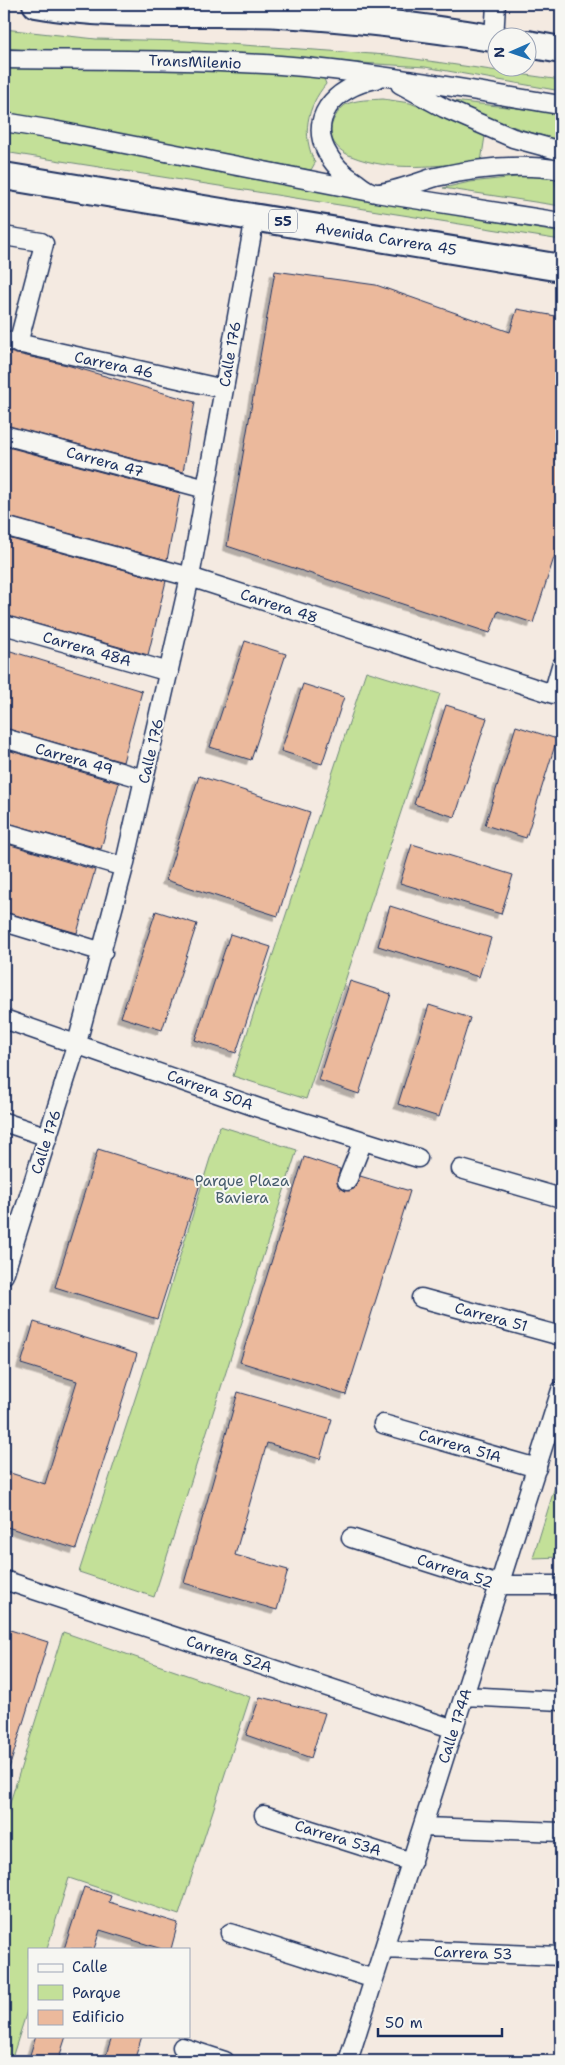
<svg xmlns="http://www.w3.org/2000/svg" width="565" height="2065" viewBox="0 0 565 2065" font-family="'Shantell Sans',sans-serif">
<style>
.green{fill:#c3e098;stroke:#6f887b}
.building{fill:#ebb99c;stroke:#1b2f5e;filter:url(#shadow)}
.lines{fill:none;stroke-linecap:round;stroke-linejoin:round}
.minor-casing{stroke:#1b2f5e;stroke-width:21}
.highway-casing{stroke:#1b2f5e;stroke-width:30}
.minor{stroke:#f6f6f2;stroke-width:18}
.highway{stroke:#f6f6f2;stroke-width:26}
.labels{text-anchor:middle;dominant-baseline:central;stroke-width:4;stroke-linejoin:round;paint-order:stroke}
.shield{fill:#f6f6f2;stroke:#5d6b8a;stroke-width:1}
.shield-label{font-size:14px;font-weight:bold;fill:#1b2f5e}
.street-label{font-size:15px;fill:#1b2f5e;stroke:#f6f6f2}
.park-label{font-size:15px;fill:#455b6c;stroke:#f6f6f2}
</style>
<defs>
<filter id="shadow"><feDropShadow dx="-4.5" dy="4.5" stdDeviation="0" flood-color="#0004"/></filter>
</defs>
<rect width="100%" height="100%" fill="#f4eae1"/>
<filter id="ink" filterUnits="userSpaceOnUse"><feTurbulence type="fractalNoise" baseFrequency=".02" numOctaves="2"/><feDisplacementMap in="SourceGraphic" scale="10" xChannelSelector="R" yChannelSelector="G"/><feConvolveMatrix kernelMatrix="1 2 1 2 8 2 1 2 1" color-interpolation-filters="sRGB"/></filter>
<g filter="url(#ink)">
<path class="green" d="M4,29L96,39L185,41L387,55L561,80V91L425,67L218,54L27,50L4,48Z
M4,66H112L323,76L326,84C307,107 301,134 315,163L311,170L4,112Z
M383,99L410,103L450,119L485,136L481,162C437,165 393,173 351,156C334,149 325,134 335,117C338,112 341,108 345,105C356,99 371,100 383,99Z
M453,101L561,113V135L559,140C522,131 487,118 453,101Z
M4,128L239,174L561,233V240L4,152Z
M526,176H554C555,187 561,195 561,206L443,188L470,182Z
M366,671L440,694L306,1099L233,1076Z
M220,1126L297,1150L154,1597L79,1572L154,1340Z
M561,1467V1557L533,1558Z
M63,1632L250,1697L179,1915L69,1878L47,1949H29V2005L11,2061H4V1822Z"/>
<path class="building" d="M275,271L376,285L510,332L517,309L561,317V536L533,623L498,611L490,633L227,546Z
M4,351L67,365L195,402L183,472L4,425Z
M4,446L180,493L167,560L4,516Z
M4,537L166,581L148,655L4,615Z
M245,641L286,654L251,760L210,747Z
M4,649L142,691L123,762L4,728Z
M303,684L344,697L322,764L281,751Z
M446,705L487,718L455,817L414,804Z
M516,726L557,739L526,838L485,825Z
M4,749L119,783L101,849L4,822Z
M199,776L310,812L278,916L166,880Z
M4,843L95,870L77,933L4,912Z
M412,844L513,875L501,914L400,883Z
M390,906L491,938L479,977L378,946Z
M156,911L197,924L162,1030L121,1017Z
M230,934L271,947L236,1053L195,1040Z
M350,981L391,994L359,1094L318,1080Z
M429,1005L470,1018L439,1117L398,1104Z
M98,1149L201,1181L157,1319L55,1287Z
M304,1157L340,1169L337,1183L344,1191L354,1189L360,1176L410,1191L346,1395L240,1362Z
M34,1322L137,1354L76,1549L4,1526V1471L45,1484L77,1381L21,1364Z
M238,1392L332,1419L320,1459L267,1443L235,1555L288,1570L277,1610L184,1583Z
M4,1628L48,1642L7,1775L4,1774Z
M260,1697L325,1713L311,1758L246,1735Z
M84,1887L111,1896L109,1902L178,1923L171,1949H162L100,1930L94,1949H64Z
M36,2036H66L58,2061H28Z
M112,2036H142L134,2061H104Z"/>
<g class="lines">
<defs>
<path id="minor" d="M494,39L496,4
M4,59C96,60 188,59 280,65C374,72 468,90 561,105
M376,79C358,83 339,91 328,107C309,136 331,167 357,183C362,187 371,193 377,193C391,193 421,181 436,177C477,168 520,163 561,170
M400,84L444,108L513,138L561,151
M4,122L53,130L376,193L561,222
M4,236L41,242L44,244L18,344
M4,340L224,389
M4,435L206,489
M4,526L190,577L553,694L561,666
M4,625L169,672
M4,738L144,779
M4,832L124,867
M4,922L103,952
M4,1019L259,1108L418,1158
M4,1122L48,1137
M461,1169L561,1198
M347,1181L363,1141
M4,1275L77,1043L124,867L190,577L255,217
M421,1298L561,1336
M383,1424L537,1468
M351,1538L499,1585H561
M4,1580L454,1729
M465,1696L561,1701
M264,1815L412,1862
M423,1827L561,1832
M230,1933L374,1979
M384,1949L561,1956
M182,2047L225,2061
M348,2061L561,1390"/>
<path id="highway" d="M36,4C116,19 198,10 279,14C352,18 425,27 498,39
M528,44L561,50
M4,176L561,268"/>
</defs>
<use href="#minor" class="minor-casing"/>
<use href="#highway" class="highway-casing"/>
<use href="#minor" class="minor"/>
<use href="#highway" class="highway"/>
</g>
</g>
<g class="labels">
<rect class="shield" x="269" y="209.5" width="28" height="23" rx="4"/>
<g class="shield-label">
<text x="283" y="221">55</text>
</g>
<g class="street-label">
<text transform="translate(195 62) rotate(2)">TransMilenio</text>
<text transform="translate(386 239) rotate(9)">Avenida Carrera 45</text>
<text transform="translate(230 354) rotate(-80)">Calle 176</text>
<text transform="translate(114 365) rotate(12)">Carrera 46</text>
<text transform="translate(105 462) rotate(15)">Carrera 47</text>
<text transform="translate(279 606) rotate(18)">Carrera 48</text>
<text transform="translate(87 649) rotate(16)">Carrera 48A</text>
<text transform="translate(151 751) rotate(-77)">Calle 176</text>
<text transform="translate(74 759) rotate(16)">Carrera 49</text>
<text transform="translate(210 1090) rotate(20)">Carrera 50A</text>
<text transform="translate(46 1142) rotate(-72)">Calle 176</text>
<text transform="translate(491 1317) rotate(15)">Carrera 51</text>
<text transform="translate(460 1446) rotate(16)">Carrera 51A</text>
<text transform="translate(455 1571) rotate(18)">Carrera 52</text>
<text transform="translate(229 1654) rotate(18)">Carrera 52A</text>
<text transform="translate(455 1726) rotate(-72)">Calle 174A</text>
<text transform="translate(338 1838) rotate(17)">Carrera 53A</text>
<text transform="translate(473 1953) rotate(2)">Carrera 53</text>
</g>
<g class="park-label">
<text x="242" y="1181">Parque Plaza<tspan x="242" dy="17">Baviera</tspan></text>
</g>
</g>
<rect width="565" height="2065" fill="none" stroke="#f6f6f2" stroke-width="20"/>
<rect x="10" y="10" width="545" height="2045" fill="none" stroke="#1b2f5e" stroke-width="2" filter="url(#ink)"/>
<rect x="28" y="1948" width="162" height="90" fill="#f6f6f2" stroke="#9ea6b7"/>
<rect x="38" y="1964" width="25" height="8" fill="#f6f6f2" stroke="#9ea6b7"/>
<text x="72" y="1972" font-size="15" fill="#1b2f5e">Calle</text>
<rect x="38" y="1985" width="25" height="15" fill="#c3e098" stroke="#9ea6b7"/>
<text x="72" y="1998" font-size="15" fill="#1b2f5e">Parque</text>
<rect x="38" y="2010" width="25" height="15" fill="#ebb99c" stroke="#9ea6b7"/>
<text x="72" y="2022" font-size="15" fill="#1b2f5e">Edificio</text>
<g transform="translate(512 52) rotate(268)"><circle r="24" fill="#f6f6f2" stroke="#9ea6b7"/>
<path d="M0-4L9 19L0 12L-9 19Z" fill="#1f6fb2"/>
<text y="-8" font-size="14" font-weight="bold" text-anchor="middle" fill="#1b2f5e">N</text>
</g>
<path d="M378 2028v8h124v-8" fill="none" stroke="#1b2f5e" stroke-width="2.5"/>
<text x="385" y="2028" font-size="15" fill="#1b2f5e" stroke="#f6f6f2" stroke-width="4" paint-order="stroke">50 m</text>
</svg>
